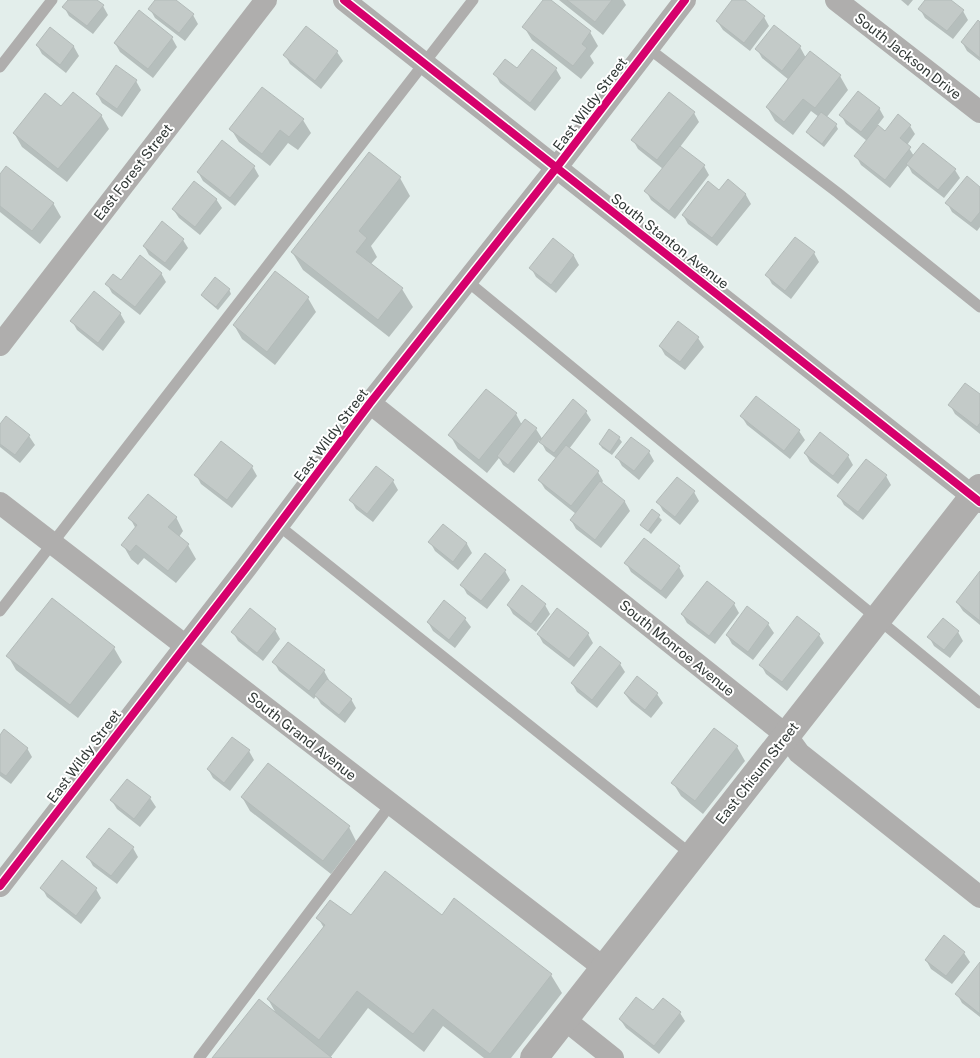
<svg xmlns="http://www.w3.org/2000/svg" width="980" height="1058" viewBox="0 0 980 1058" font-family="'Public Sans',sans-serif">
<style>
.shadow{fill:#0003}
.building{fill:#c3cac8;stroke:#b3bbb9}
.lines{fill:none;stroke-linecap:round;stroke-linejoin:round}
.service{stroke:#afaead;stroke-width:11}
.minor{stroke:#afaead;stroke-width:22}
.tertiary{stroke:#afaead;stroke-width:28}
.cycleway-casing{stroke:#fff;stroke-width:11}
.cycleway{stroke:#d6006c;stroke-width:8}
.labels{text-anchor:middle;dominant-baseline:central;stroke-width:4;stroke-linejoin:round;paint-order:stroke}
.street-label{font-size:14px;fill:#323937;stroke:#fff}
</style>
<rect width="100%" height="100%" fill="#e3eeeb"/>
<path class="shadow" d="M69,0H95L103,6L108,15L93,34L69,16L64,7Z
M157,0H174L193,15L198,24L185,41L155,18L150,9Z
M545,0H549L590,32L598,46L590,56L594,63L581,79L532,40L524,27Z
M559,0H623L626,5L603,35Z
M734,0H743L764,17L769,26L750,51L723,30L717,21Z
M901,0H913L908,6Z
M926,0H949L963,11L968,20L953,39L925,18L920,9Z
M980,23V61L967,51L962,42Z
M774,27L800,47L806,58L840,76L848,90L826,118L836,125L838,129L824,147L810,136L808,132L819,117L811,111L793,135L775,121L767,107L789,80L762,58L757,49Z
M306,28L337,52L343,61L321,89L290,64L285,55Z
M50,29L74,47L79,56L66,73L42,54L37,45Z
M172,38L177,47L153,78L120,52L115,43Z
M556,69L561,78L535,111L500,83L495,74L517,70Z
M136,81L141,90L122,117L102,103L97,94Z
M879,108L884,117L877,126L885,133L910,126L915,134L907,145L914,156L955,170L960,178L944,198L912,173L908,165L890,188L861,165L856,156L867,141L846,124L841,115Z
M694,113L699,122L680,147L704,166L709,175L675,219L651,200L646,191L663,169L638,149L633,140Z
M101,115L109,129L67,182L22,147L14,133Z
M303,120L311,133L298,150L288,143L270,166L239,142L231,129Z
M254,167L259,176L235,206L203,181L198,172Z
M0,176L53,203L61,217L40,244L0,212Z
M400,178L410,196L371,246L377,257L371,264L402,289L413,307L389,337L303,270L292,252Z
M728,181L746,195L751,204L717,246L688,224L683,215L720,191Z
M980,188V227L977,231L952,212L947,203Z
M216,199L222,208L200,235L179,218L173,209Z
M553,239L574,256L579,265L556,293L536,277L531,268Z
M183,240L188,248L170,271L149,255L144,246Z
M814,253L819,262L791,299L772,284L767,275Z
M275,272L308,298L316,312L275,365L242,339L234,325Z
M161,273L166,282L140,315L112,293L107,284Z
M229,289L231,294L218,310L205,299L202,295Z
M120,313L125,322L103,351L77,330L72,321Z
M678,323L698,338L704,347L685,370L665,355L660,346Z
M980,396V434L955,414L950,405Z
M756,397L799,431L805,440L790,459L747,425L742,417Z
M586,412L591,420L569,449L598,472L603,481L601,484L625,502L630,511L601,548L576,529L571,520L576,514L545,489L540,481L557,459L546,451L540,440L514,473L503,465L499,458L487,473L458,449L450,435L516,414L522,425L536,429L543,440Z
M6,418L29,436L35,445L20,463L0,447V426Z
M619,438L622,442L612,455L602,448L600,444Z
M649,452L654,461L639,480L622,466L617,457Z
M805,453L848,456L853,465L838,484L810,462Z
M252,467L257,476L232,508L201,484L196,475Z
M886,476L891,485L863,520L844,505L839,496Z
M393,481L398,490L373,522L356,509L351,500Z
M694,492L699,501L680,525L663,511L658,502Z
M653,511L662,520L651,534L642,525Z
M176,517L183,531L179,537L188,545L196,559L176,583L144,558L138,565L131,559L123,545L136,529L130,518Z
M443,525L467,544L472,553L458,570L435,551L430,542Z
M626,563L679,567L684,576L666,599L631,572Z
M505,571L510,580L487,609L467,594L462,585Z
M980,573V625L963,611L957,602Z
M707,582L734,604L739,613L715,644L687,623L682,614Z
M52,600L114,648L122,662L78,718L16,670L8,656Z
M508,605H545L550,614L536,632L513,614Z
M747,608L768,624L774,633L753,660L732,644L727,635Z
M465,619L471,627L455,648L433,631L428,622Z
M275,630L280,639L263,661L238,641L233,632Z
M958,632L963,641L950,658L934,646L929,637Z
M538,634H588L593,643L574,667L543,643Z
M819,635L824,643L787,691L766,674L761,665Z
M274,662L324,671L329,680L328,681L351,699L356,708L345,723L321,704L316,696L314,699L279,671Z
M620,664L625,672L597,708L577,692L572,683Z
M625,694H657L663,703L651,718L631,702Z
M0,737L27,748L32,757L11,784L0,776Z
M737,747L745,761L703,814L681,796L673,783Z
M249,751L254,760L230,791L213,778L208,769Z
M127,780L150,798L156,807L140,827L117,809L112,801Z
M242,797L349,827L356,841L331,874L250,811Z
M133,848L138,857L117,884L93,866L88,857Z
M42,888L96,889L101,898L81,924L47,897Z
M442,917L551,975L562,993L511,1058H484L443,1026L424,1052L368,1008L330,1058H213L278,1017L268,999L324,928L318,918Z
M964,953L970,962L952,984L931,969L926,960Z
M980,964V1017L962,1003L957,994Z
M653,1012L680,1013L685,1021L659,1054L626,1028L620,1019Z"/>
<path class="building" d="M68,0H97L104,5L87,26L62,7Z
M155,0H176L194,14L179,33L148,9Z
M543,0H551L591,31L582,44L587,48L573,66L522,27Z
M567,0H612L595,22Z
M732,0H745L765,16L744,43L716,21Z
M925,0H951L964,10L947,31L918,9Z
M139,10L173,37L148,69L114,43Z
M978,20L980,22V58L961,42Z
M774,25L801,46L782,71L755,49Z
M306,26L338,51L315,81L283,55Z
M50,27L74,46L60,65L36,45Z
M532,49L557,68L530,103L493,74L505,59L517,68Z
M810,51L841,75L815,108L803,99L784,122L766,107Z
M116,65L137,80L117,109L96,94Z
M262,87L304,119L289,137L280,130L262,154L229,129Z
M858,91L880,108L861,132L839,115Z
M73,92L102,115L58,169L13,133L45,93L61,106Z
M669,92L695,112L657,160L631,140Z
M821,112L837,124L822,144L806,132Z
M898,114L911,125L900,138L911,147L885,180L854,156L878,125L885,131Z
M222,140L255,166L230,198L197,172Z
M923,143L956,169L938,190L906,164Z
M680,146L705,165L669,211L644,191Z
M369,152L401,177L359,231L367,238L356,252L403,288L378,320L291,252Z
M6,166L54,203L32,231L0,206V174Z
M967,176L980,187V212L971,223L945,203Z
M728,179L746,194L712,238L682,215L708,181L719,190Z
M194,181L217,199L195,227L172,209Z
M162,221L184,239L165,263L143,246Z
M795,237L815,252L785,291L765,275Z
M553,238L574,255L551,285L529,268Z
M140,255L162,273L135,307L105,284L113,274L121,280Z
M275,271L309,297L267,352L233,325Z
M215,277L230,289L216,307L201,295Z
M94,291L121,313L98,343L70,321Z
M678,321L699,337L680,362L659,346Z
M965,383L980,394V423L977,427L948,405Z
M486,389L517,413L479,460L448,435Z
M756,396L800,430L784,451L740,416Z
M573,399L587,411L554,453L539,442Z
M6,416L30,435L15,455L0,444V424Z
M525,419L537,428L508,465L497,456Z
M609,429L620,437L610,452L599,444Z
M820,432L849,455L833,476L804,453Z
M631,437L650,451L634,471L615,457Z
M221,441L253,466L227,500L194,475Z
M566,445L599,471L571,506L538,480Z
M866,459L887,475L858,512L837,496Z
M376,466L394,480L367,514L349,500Z
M677,477L695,491L675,517L656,502Z
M600,481L625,501L595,540L570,520Z
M148,494L177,517L168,527L189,544L168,571L136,545L130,552L121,545L137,525L128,518Z
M652,509L660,515L648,531L640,525Z
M443,524L467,543L453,562L428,542Z
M644,538L680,566L661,591L624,563Z
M485,553L506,570L481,601L460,585Z
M980,571V621L956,602Z
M707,581L735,603L709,636L681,614Z
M522,585L546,604L531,624L507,605Z
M52,598L115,647L70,705L6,656Z
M444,600L466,618L449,640L427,622Z
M747,606L769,623L748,652L726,635Z
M250,608L276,629L257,653L231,632Z
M557,608L589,633L569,659L537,634Z
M797,616L820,634L782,682L759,665Z
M943,618L959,631L944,650L927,637Z
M288,642L325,670L309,691L272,662Z
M600,646L621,663L592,700L571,683Z
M637,676L658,693L645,710L624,693Z
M327,679L352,699L339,715L314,695Z
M714,728L738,746L695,801L671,783Z
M4,729L28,748L6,776L0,772V735Z
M232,737L250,750L224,783L207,769Z
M268,763L350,826L323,861L241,797Z
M127,779L151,797L134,819L110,800Z
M109,828L134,847L111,876L86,857Z
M62,860L97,888L76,916L40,888Z
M385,871L442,915L454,898L552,974L490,1054L433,1009L413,1034L357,991L319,1040L267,999L325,925L316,918L330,900L351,915Z
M944,935L965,952L946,976L925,960Z
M980,962V1014L955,994Z
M636,997L653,1010L663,998L681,1012L654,1046L619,1019Z
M259,999L332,1058H212Z"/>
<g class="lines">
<path class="service" d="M648,48L838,193L980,307
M0,67L52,0
M467,281L980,703
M278,525L692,855
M0,611L473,0
M199,1058L391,804"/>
<path class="minor" d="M344,0L980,502
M836,0L980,112
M0,345L266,0
M370,403L786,735L799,753L980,897
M0,503L604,968
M0,886L246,568L370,403L557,167L685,0
M564,1019L613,1058"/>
<path class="tertiary" d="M534,1058L980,488"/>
<defs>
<path id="cycleway" d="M344,0L980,502
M0,886L246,568L370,403L557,167L685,0"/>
</defs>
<use href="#cycleway" class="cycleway-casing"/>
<use href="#cycleway" class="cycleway"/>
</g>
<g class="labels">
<g class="street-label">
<text transform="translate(908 56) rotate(38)">South Jackson Drive</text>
<text transform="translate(590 104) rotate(-53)">East Wildy Street</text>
<text transform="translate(133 172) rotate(-52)">East Forest Street</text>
<text transform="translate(670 241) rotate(38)">South Stanton Avenue</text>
<text transform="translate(331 435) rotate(-53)">East Wildy Street</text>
<text transform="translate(677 648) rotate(39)">South Monroe Avenue</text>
<text transform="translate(302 736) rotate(38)">South Grand Avenue</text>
<text transform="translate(84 756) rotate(-53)">East Wildy Street</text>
<text transform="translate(757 773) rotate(-52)">East Chisum Street</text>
</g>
</g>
</svg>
